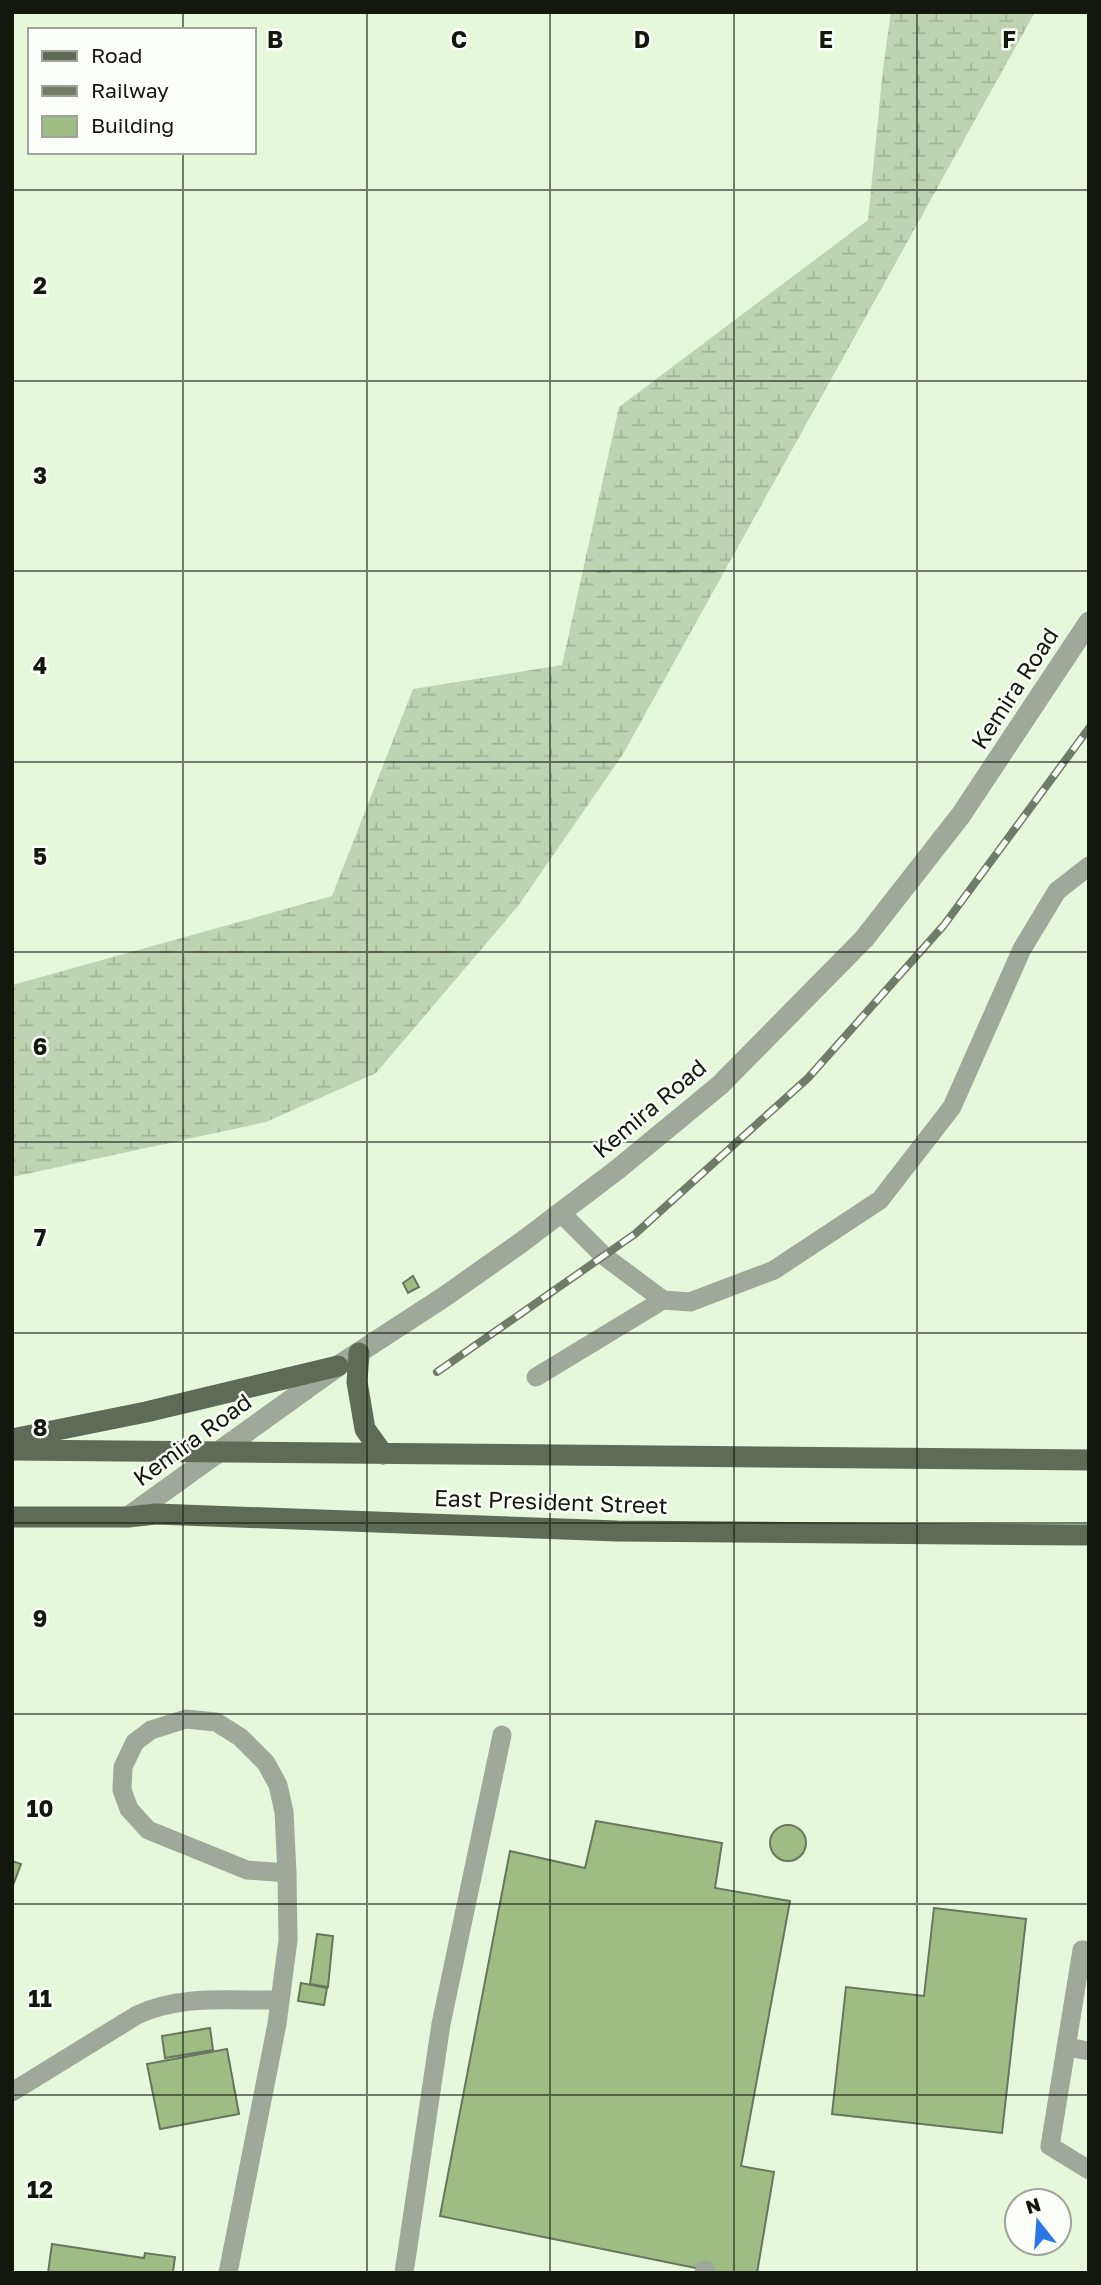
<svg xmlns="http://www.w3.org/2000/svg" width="1101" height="2285" viewBox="0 0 1101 2285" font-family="'Golos Text',sans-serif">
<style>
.wetland{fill:url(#wetland-marsh)}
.building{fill:#9ebd84;stroke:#68765d;stroke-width:2}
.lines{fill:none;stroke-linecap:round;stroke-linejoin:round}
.service{stroke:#a0a79b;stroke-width:19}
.minor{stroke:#a0a79b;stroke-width:21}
.primary{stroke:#5f6b56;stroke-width:21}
.rail-casing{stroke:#707b68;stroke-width:8}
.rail{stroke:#fcfff9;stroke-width:5;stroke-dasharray:16;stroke-linecap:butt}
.grid{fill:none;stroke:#13180e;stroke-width:2;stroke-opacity:0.55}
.labels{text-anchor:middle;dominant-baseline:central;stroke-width:5;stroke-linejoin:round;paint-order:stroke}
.street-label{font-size:23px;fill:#13180e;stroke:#fcfff9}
.grid-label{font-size:23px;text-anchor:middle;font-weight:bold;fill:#13180e;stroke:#fcfff9;stroke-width:5;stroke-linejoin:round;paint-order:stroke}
</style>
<defs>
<pattern id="wetland-marsh" width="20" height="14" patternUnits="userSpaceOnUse" patternTransform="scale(1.75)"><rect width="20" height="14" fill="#bfd3b0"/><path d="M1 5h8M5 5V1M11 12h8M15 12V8" fill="none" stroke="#a3b496"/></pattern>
</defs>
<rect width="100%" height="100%" fill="#e6f7da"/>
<path class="wetland" d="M891,12H1035L623,754L518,906L376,1073L266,1122L12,1177V985L332,896L413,689L562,665L619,407L868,220L883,69Z"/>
<path class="building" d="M413,1276L419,1287L408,1293L403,1283Z
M596,1821L722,1843L715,1888L790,1901L741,2166L774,2172L757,2273H720L440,2216L510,1851L585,1868Z
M770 1843a18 18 0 1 1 36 0a18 18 0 1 1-36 0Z
M12,1861L21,1864L12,1888Z
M934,1908L1026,1919L1002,2133L832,2114L846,1987L924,1996Z
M317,1934L333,1936L328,1987L310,1984Z
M301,1983L327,1988L324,2005L298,2001Z
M210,2028L213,2050L165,2058L162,2036Z
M227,2049L239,2114L160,2129L147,2064Z
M52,2244L144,2258L145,2253L175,2257L173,2272L179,2273H48Z"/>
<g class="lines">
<path class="service" d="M561,1213L604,1256L663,1300L690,1302L774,1270L880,1200L952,1107L1022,949L1057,891L1089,866
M536,1377L663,1300
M1089,1951L1082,1950L1050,2146L1089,2170
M1067,2047L1089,2051
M12,2092L137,2015C181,1994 231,2001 279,2000
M228,2273L277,2024L288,1940L287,1873L284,1812L278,1785L266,1763L240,1737L216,1722L186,1719L151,1730L135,1742L123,1767L122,1790L129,1809L148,1830L247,1870L287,1873
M404,2273L441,2024L502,1735
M704,2273L705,2270"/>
<path class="minor" d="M128,1517L338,1366L444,1297L522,1242L618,1169L720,1085L864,939L961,815L1089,622"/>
<path class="primary" d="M359,1353L357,1382L365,1429L383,1454
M12,1439L146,1412L338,1366
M12,1450L1089,1460
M12,1517H128L156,1514L617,1531L1089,1535"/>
<defs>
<path id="rail" d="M437,1372L635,1234L808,1078L944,925L1089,728"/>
</defs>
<use href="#rail" class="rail-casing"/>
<use href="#rail" class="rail"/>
</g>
<path class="grid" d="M183,12V30M367,12V2273M550,12V2273M734,12V2273M917,12V2273M183,152V2273M12,190H1089M12,381H1089M12,571H1089M12,762H1089M12,952H1089M12,1142H1089M12,1333H1089M12,1523H1089M12,1714H1089M12,1904H1089M12,2095H1089"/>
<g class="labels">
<g class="street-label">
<text transform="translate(1014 688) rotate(-57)">Kemira Road</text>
<text transform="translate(649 1108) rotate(-40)">Kemira Road</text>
<text transform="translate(192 1439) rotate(-36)">Kemira Road</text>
<text transform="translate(551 1501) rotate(2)">East President Street</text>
</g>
</g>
<g class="grid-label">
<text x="275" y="48">B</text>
<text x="459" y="48">C</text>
<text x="642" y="48">D</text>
<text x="826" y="48">E</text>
<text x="1009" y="48">F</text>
<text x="40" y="294">2</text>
<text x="40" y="484">3</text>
<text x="40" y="674">4</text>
<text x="40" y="865">5</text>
<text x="40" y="1055">6</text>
<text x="40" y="1246">7</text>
<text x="40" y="1436">8</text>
<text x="40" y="1627">9</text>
<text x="40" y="1817">10</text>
<text x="40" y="2007">11</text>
<text x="40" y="2198">12</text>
</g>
<rect width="1101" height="2285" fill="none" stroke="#13180e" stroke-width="28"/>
<rect x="28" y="28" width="228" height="126" fill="#fcfff9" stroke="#9fa39b" stroke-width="2"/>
<rect x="42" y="51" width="35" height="10" fill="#5f6b56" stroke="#9fa39b" stroke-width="2"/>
<text x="91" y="63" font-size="21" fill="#13180e">Road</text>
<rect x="42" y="86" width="35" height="10" fill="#707b68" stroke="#9fa39b" stroke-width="2"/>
<text x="91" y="98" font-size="21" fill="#13180e">Railway</text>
<rect x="42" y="116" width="35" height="21" fill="#9ebd84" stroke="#9fa39b" stroke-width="2"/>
<text x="91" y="133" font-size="21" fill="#13180e">Building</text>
<g transform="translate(1038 2222) rotate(343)"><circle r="33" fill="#fcfff9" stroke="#9fa39b" stroke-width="2"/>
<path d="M0-5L12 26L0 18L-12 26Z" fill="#2b77e3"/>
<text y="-10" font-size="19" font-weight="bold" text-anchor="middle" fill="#13180e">N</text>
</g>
</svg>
